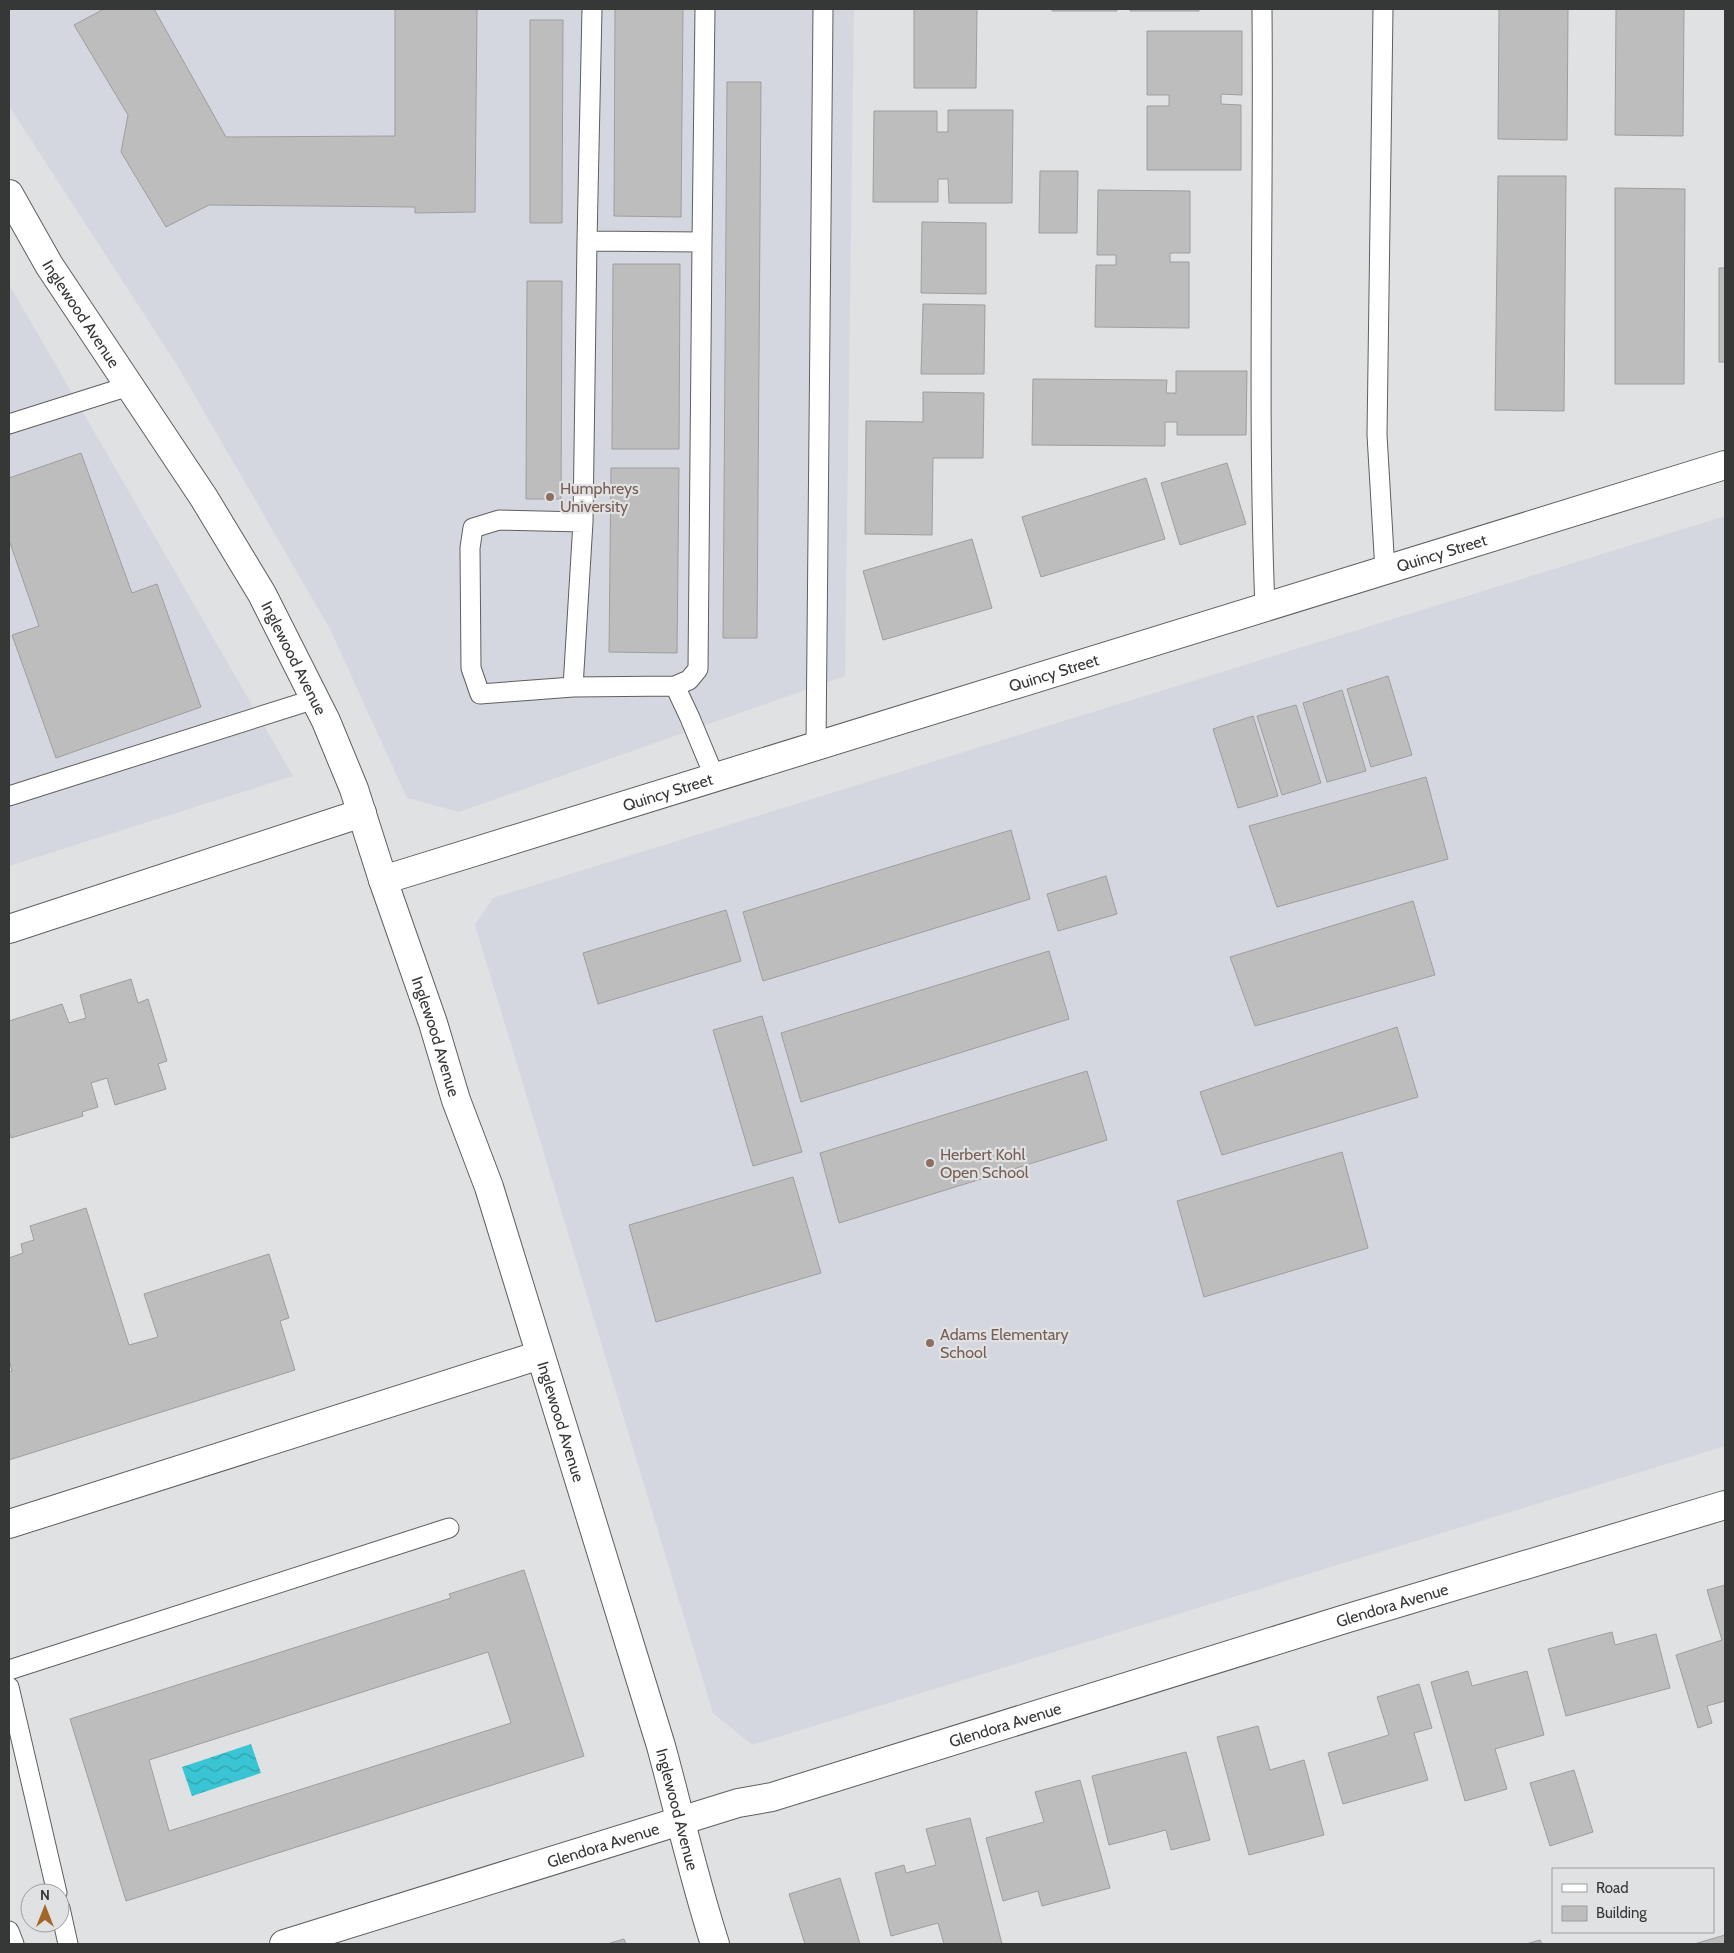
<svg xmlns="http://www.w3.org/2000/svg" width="1734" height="1953" viewBox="0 0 1734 1953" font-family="Cabin,sans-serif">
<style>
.built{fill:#d4d7df}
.water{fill:url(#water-waves)}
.building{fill:#bdbdbe;stroke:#9e9e9f;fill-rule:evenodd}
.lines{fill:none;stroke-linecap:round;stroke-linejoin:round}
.service-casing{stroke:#5e5f60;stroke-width:21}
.minor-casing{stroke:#5e5f60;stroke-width:30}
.service{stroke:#fff;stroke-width:19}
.minor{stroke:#fff;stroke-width:28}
.education-dot{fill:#8d6e63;stroke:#e0e1e2;stroke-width:2}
.labels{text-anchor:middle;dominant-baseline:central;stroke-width:4.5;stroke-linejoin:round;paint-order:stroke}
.street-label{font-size:16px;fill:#363737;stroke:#e0e1e2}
.education-label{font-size:16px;fill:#785e54;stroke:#e0e1e2;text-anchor:start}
</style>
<defs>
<pattern id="water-waves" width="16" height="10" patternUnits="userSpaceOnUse" patternTransform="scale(1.25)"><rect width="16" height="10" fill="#3ac5d4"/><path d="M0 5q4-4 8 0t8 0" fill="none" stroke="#32a1ad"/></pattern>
</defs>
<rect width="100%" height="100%" fill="#e0e1e2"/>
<path class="built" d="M9,9H854L845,676L459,812L407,798L330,629L177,365L9,106Z
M9,284L293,776L9,866Z
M1725,516V1446L752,1745L713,1713L475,925L493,898Z"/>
<path class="water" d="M251,1744L261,1773L192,1796L182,1767Z"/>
<path class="building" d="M104,9H154L226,137L395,136V9H477L475,212L415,213V207L209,205L166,227L121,152L128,115L74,25Z
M615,9H683L681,217L614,216Z
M914,9H977L976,88H914Z
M1052,9H1117V11H1052Z
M1130,9H1199V11H1130Z
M1499,9H1568L1567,140L1498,139Z
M1616,9H1684L1683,136L1615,135Z
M530,20H563L562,223H530Z
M1147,31H1242V95L1221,94V104L1241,105V170H1147V106H1169V95H1147Z
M727,82H761L757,638H723Z
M948,110H1013L1012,203H949L948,179H938V202H873L874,111H937V132H948Z
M1040,171H1078L1077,233H1039Z
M1498,176H1566L1564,411L1495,410Z
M1615,188L1685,189L1684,384H1615Z
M1098,190L1190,191V253H1170V262H1189V328L1095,327L1096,265H1116V255H1097Z
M922,222L986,223V294L921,293Z
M613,264H680L679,449H612Z
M1719,268H1725V362H1719Z
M527,281H562L561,499H526Z
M923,304L985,305L984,374H921Z
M1176,371H1247L1246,435H1177V422H1165V446L1032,445L1033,379L1167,380L1166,393H1176Z
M923,392L984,393L983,458H933L932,535L865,534L866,421L923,422Z
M81,453L132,593L157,584L201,707L56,758L12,635L39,626L9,540V478Z
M1227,463L1246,524L1180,545L1161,483Z
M611,468H679L677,653L609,652Z
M1146,478L1165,539L1041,577L1022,517Z
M972,539L992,608L883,640L863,571Z
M1388,676L1412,755L1371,767L1347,689Z
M1342,690L1366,771L1327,782L1303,703Z
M1296,705L1321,783L1282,795L1257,716Z
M1253,716L1278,796L1238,808L1213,729Z
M1426,777L1448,859L1277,907L1249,826Z
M1011,830L1030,899L763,981L743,912Z
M1106,876L1117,914L1058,931L1047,894Z
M1413,901L1435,975L1255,1026L1230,957Z
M726,910L741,961L598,1004L583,953Z
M1049,951L1069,1019L801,1102L781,1033Z
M131,979L138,1003L148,999L167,1061L158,1064L166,1089L115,1105L107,1078L91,1083L98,1107L82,1112L83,1116L11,1138L9,1130V1021L62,1004L69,1023L86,1018L80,995Z
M762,1016L802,1152L753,1166L713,1030Z
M1397,1027L1418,1097L1222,1155L1200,1092Z
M1087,1071L1107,1140L839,1223L820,1153Z
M1342,1152L1368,1248L1204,1297L1177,1201Z
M793,1177L821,1273L656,1322L629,1225Z
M86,1208L129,1345L158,1337L144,1294L269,1254L289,1318L280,1321L295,1370L9,1460V1372L12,1371L9,1360V1258L23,1253L21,1244L34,1240L30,1226Z
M524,1570L584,1756L126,1901L70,1719L451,1598L449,1594ZM488,1652L511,1723L169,1831L149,1760Z
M1725,1585V1701L1707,1706L1712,1723L1698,1728L1676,1655L1722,1640L1707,1590Z
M1612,1632L1615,1645L1656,1634L1670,1688L1566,1716L1548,1649Z
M1468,1671L1472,1686L1527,1671L1544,1735L1495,1749L1507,1789L1465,1801L1431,1682Z
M1419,1684L1432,1728L1414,1733L1428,1780L1343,1804L1328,1753L1389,1735L1377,1697Z
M1258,1726L1270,1770L1304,1760L1324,1835L1249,1855L1217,1737Z
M1186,1752L1210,1840L1171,1850L1166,1830L1109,1845L1092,1776Z
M1574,1770L1593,1832L1550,1846L1530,1783Z
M1080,1780L1110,1888L1042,1906L1038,1891L1003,1901L986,1838L1044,1822L1035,1792Z
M970,1818L1002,1944H944L938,1923L891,1936L875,1873L904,1865L906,1873L936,1865L926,1829Z
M840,1878L860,1944H805L789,1894Z
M1725,1935V1944H1694Z
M624,1939L626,1944H607Z
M1540,1940L1542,1944H1526Z"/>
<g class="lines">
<defs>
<path id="service" d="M592,9L587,241L702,242L705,9
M1262,9C1264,208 1257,408 1265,608
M1383,9L1377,435L1385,571
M587,241L583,522L573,687L675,686L689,680L698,669L702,242
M9,424L129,386
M675,686L690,718L715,778
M573,687L480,694L471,668L470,548L473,528L499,520L583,522
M816,746L823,9
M9,796L315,699
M9,1670L449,1528
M9,1687L57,1893
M60,1908L68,1944
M9,1931L14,1944"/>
<g id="minor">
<path id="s1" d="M9,194L49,265L204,498L262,594L326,721L354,789L383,880L433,1023L456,1100L489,1187L661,1746C679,1812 694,1879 715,1944"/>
<path id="s2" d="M383,880L1725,465"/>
<path d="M9,929L362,813"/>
<path d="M9,1524L540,1355"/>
<path id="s3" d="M284,1944L738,1803L772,1797L1345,1619L1725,1505"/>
</g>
</defs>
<use href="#service" class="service-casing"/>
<use href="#minor" class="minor-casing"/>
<use href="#service" class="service"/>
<use href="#minor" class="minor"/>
</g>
<g class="education-dot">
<circle cx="550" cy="497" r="5"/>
<circle cx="930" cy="1163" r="5"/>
<circle cx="930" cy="1343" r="5"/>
</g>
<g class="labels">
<g class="street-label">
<text stroke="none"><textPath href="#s1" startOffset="140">Inglewood Avenue</textPath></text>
<text stroke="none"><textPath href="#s2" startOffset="1108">Quincy Street</textPath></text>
<text stroke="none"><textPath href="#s1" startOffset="545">Inglewood Avenue</textPath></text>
<text stroke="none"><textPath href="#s2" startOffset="702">Quincy Street</textPath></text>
<text stroke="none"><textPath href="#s2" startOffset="298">Quincy Street</textPath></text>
<text stroke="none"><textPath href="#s1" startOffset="950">Inglewood Avenue</textPath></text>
<text stroke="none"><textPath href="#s1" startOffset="1355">Inglewood Avenue</textPath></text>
<text stroke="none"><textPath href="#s3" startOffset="1159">Glendora Avenue</textPath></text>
<text stroke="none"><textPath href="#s3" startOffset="754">Glendora Avenue</textPath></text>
<text stroke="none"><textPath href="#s1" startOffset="1760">Inglewood Avenue</textPath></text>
<text stroke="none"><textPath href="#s3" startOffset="334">Glendora Avenue</textPath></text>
</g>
<g class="education-label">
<text x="560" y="488">Humphreys<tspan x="560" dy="18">University</tspan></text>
<text x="940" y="1154">Herbert Kohl<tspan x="940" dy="18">Open School</tspan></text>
<text x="940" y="1334">Adams Elementary<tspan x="940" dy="18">School</tspan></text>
</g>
</g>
<rect width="1734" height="1953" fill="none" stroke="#363737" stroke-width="20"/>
<rect x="1552" y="1868" width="162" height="65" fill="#e0e1e2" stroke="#9c9d9e"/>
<rect x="1562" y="1884" width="25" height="8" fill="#ffffff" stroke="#9c9d9e"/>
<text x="1596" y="1893" font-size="15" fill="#363737">Road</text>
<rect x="1562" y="1906" width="25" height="15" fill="#bdbdbe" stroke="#9c9d9e"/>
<text x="1596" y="1918" font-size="15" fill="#363737">Building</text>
<g transform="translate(45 1908)"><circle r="24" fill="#e0e1e2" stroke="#9c9d9e"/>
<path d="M0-4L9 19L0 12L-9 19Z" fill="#a26628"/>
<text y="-8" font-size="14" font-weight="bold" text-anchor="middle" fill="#363737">N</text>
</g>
</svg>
